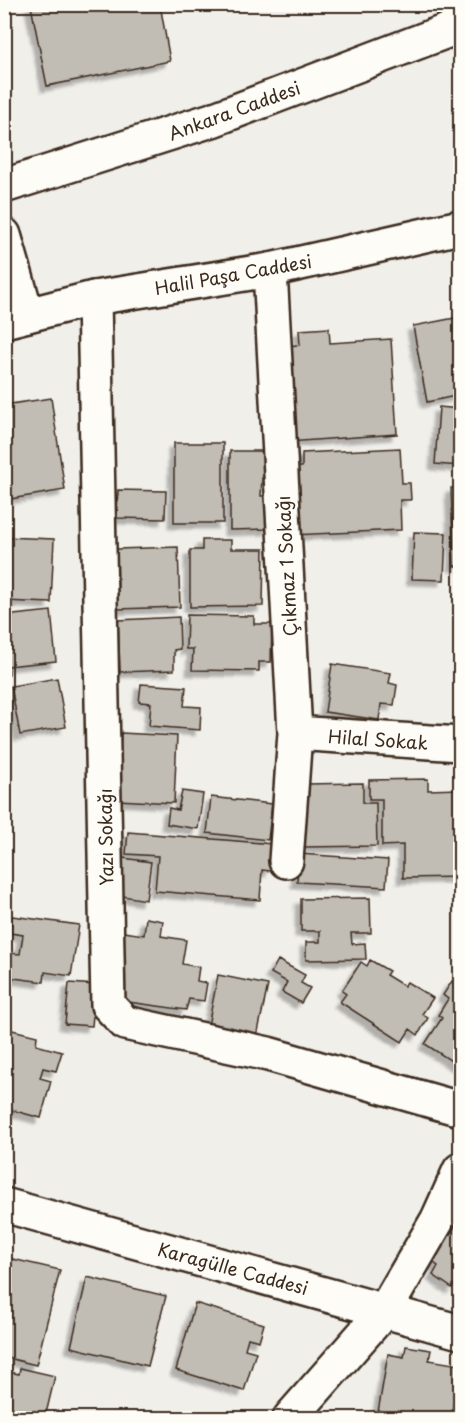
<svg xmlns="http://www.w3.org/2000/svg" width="465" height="1423" viewBox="0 0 465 1423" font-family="'Playpen Sans',sans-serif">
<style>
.building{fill:#c1bcb4;stroke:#3b2a1e;stroke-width:1.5;filter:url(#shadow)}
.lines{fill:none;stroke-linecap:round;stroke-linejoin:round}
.minor-casing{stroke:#3b2a1e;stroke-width:38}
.tertiary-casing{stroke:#3b2a1e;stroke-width:38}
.minor{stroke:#fdfcf7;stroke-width:33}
.tertiary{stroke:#fdfcf7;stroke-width:33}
.labels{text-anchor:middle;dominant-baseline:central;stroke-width:5;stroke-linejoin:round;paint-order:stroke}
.street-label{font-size:18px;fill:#3b2a1e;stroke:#fdfcf7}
</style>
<defs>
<filter id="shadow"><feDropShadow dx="-5.5" dy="5.5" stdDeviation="1.5" flood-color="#0004"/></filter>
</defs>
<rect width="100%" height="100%" fill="#f1efea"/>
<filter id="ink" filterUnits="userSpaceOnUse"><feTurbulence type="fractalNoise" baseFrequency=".0167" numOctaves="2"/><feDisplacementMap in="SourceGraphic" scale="12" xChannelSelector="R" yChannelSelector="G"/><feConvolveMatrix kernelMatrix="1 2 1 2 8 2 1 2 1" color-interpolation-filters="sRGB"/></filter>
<g filter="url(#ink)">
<path class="building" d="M37,4H160L170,61L47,86L31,6Z
M460,317V395L427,402L413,326Z
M329,328L330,343L391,339L397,434L288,442L282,346L300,345L299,330Z
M51,398L65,490L4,500V405Z
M439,407L460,409V466L435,464Z
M174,443H223V523H174Z
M400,448L402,483H410L411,500H400L401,530L292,535L290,467H302V453Z
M230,451H274V478H262L261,496H270V529L230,530Z
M451,488H460V566H454Z
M118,490L166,491L165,519L117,518Z
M414,532L446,533L444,580L412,579Z
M4,537L54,539L51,603L4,601Z
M202,540H231V549H264L263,606L190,607V550H202Z
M178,547L180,607L118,609L117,549Z
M51,611L56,661L8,666L9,674H4V616Z
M187,615L254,616V624H272L271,662H259V671L192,670L193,649H186Z
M179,617L180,649L174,650V670L120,672L118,620Z
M332,664L391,673L389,683L397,685L394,705L381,704L379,720L325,712Z
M57,678L66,727L20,735L11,686Z
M141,684L186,687L184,706L201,707L200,730L149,726L151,703L139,702Z
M121,733L177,736L174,803L117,800Z
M428,779V790L460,789V877L403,878V845L382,846V799H369V780Z
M363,783V803H376L377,846L304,847V784Z
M182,791L203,794L198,829L167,824L169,808L178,810Z
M211,797L272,804L268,840L207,833Z
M128,832L273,844L271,871L262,870L260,900L155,891L158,856L126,854Z
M299,854L388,860L386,887L297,882Z
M123,858L151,862L146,900L117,895Z
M370,898L371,933H351L352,944L365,943L366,959L306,960V942H320V931H301V899Z
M12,916L79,925L71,976L45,972L44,982L6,977L9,953L20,954L23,935L10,933Z
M146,918L163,921L161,936L186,940L182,964L199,967L197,981L207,983L204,1001L189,999L186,1010L114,1000L124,932L144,935Z
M278,960L305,975L301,983L310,988L301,1003L282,992L287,982L271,973Z
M370,960L389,971L386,975L404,986L407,982L433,998L422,1014L428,1018L418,1035L410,1029L402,1042L340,1002L346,994L342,991L361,962L367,966Z
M218,975L268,985L257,1036L208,1026Z
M452,981L460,987L459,1066L425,1044L442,1018L438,1015L448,999L443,995Z
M69,983L96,985L92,1026L65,1024Z
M4,1028L37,1036L36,1045L62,1052L56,1071L43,1068L40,1078L51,1081L41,1118L4,1108Z
M455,1215L460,1219V1276L452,1288L433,1275L438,1266L427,1258Z
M4,1257L60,1270L36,1365L4,1357Z
M87,1277L166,1296L148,1366L71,1347Z
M195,1303L264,1324L259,1341L248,1338L245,1349L256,1352L244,1391L176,1370Z
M406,1346L431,1350L429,1360L460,1365L451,1418H415L378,1412L388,1354L404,1357Z
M20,1368L55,1376L45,1418H4V1371L19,1374Z"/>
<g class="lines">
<defs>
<path id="minor" d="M4,235L27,315
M270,270L295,733L286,861
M94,298L108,1005L125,1023L268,1054L460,1109
M295,733L460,744
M4,1205L460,1332
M290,1418L385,1310L438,1219L460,1170"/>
<path id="tertiary" d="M4,186L212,120L460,26
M4,321L94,298L270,270L460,227"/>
</defs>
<use href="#minor" class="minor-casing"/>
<use href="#tertiary" class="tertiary-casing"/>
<use href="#minor" class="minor"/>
<use href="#tertiary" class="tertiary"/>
</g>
</g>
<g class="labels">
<g class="street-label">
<text transform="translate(234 110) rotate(-20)">Ankara Caddesi</text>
<text transform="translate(233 274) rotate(-10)">Halil Paşa Caddesi</text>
<text transform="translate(286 566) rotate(-93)">Çıkmaz 1 Sokağı</text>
<text transform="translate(378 739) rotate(4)">Hilal Sokak</text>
<text transform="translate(105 837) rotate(-91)">Yazı Sokağı</text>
<text transform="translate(233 1268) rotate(15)">Karagülle Caddesi</text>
</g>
</g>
<rect width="465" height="1423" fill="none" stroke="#fdfcf7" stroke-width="24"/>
<rect x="12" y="12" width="441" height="1399" fill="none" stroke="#3b2a1e" stroke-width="2" filter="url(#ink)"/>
</svg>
